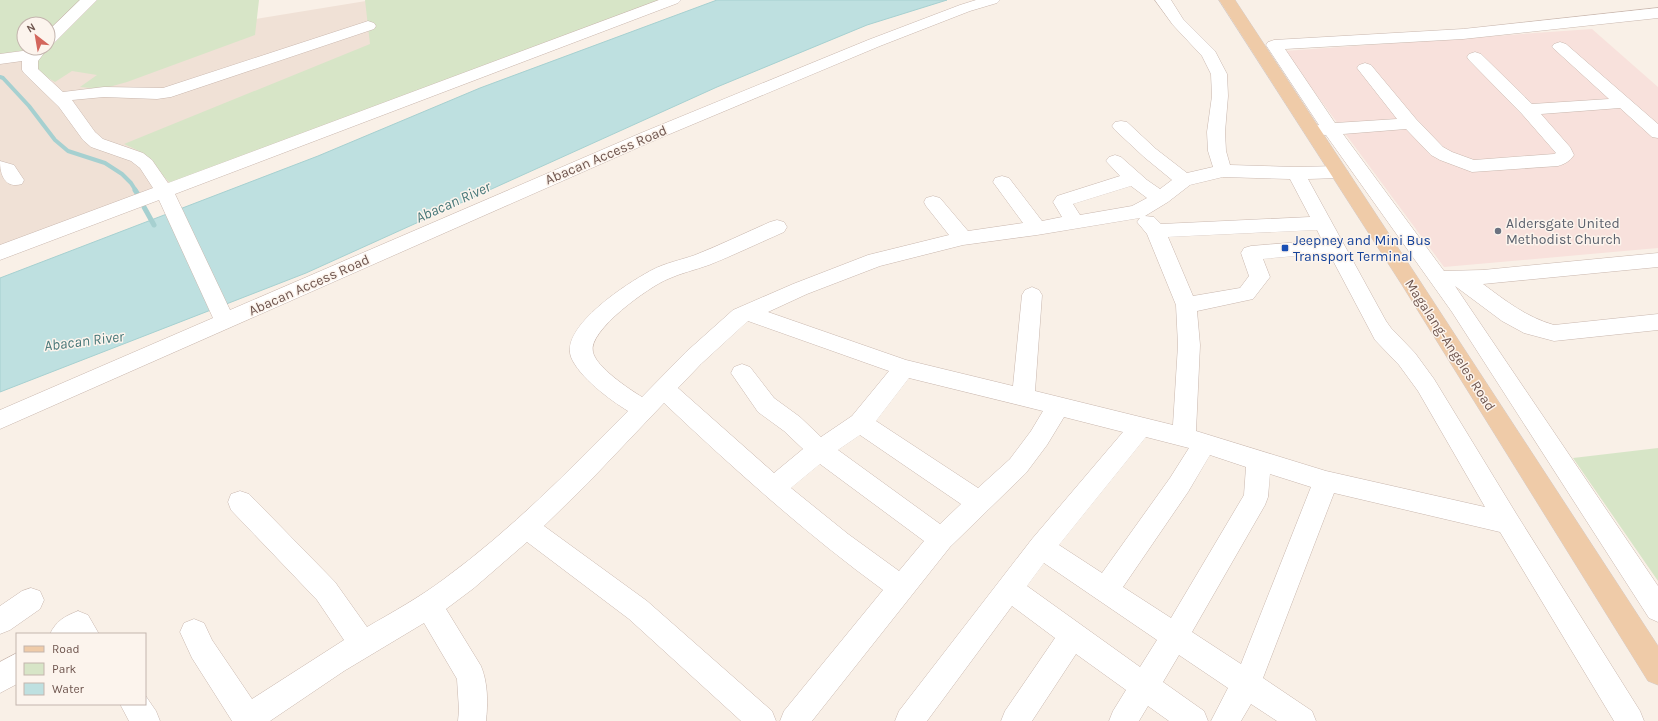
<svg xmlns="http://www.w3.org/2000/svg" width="1658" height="721" viewBox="0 0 1658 721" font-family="Karla,sans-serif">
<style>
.residential{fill:#f0e1d6}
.commercial{fill:#f8e1dc}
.green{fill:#d7e5c7}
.water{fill:#bee0e0;stroke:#a6d0d0}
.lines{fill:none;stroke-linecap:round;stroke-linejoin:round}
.stream-far1{stroke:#a6d0d0;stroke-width:4}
.stream{stroke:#a6d0d0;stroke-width:5}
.minor-casing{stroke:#c9b7ae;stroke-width:1}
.major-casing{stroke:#d4ccca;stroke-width:1}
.minor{fill:#fff;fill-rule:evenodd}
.major{fill:#efcba8;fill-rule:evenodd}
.worship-dot{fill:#6b7280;stroke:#fcf4ed;stroke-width:1.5}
.transit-dot{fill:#1a4fb4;stroke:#fcf4ed;stroke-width:1.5}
.labels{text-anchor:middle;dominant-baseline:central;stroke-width:3;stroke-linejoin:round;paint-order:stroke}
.street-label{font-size:14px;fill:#6f564f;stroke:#fcf4ed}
.worship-label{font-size:14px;fill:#5b616d;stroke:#fcf4ed;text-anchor:start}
.transit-label{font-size:14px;fill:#164399;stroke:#fcf4ed;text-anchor:start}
.water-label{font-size:15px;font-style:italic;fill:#487879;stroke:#fcf4ed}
</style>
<rect width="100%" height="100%" fill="#f9f0e7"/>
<path class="residential" d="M372,0L510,55L0,247V61Z"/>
<path class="commercial" d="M1592,29L1658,87V248L1444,267L1284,51Z"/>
<path class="green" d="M0,0H85L48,36V24H24V48H35L34,49L0,54Z
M95,0H259L255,35L127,82L102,89L80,87L97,75L72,71L55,82L36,71L35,60L48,48V44Z
M365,0H660L170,183L139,151L124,144L370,44Z
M1658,448V581L1573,458Z"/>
<path class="water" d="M717,0H947L867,25L717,87L306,273L0,392V278L318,156L480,88Z"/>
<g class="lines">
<path class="stream-far1" d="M0,77L3,78L29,106L55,140L68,151L105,163L122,174L131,183L136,191"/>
<path class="stream" d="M135,190L137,193
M144,207L154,225"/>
<defs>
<path id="minor" d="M80,0H97L54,43L48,45V31Z
M659,0H681L678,3L175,194L230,310L641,133L868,40L960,5L976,0H1000L997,3L970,11L880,46L653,141L0,429V410L213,318L159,200L0,260V245L153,188L140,168L131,161L91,147L83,140L59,107L24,73L22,70V61L0,64V54L30,50L32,48H48L38,61V69L63,92L104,87L163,88L362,23L368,21L374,23L376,26L374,29L171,97L157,99L104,97L72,100L95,132L103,139L143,153L152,160L168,183Z
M1155,0H1171L1183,19L1215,51L1227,74L1228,96L1225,132L1226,151L1230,165L1296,167L1339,166L1345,168L1348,172L1345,176L1339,178L1308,179L1386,321L1391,328L1415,353L1434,379L1517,515L1640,711L1644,721H1614L1500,532L1334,493L1263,678L1312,711L1316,721H1277L1251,704L1241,721H1211L1228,688L1179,655L1163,682L1204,711L1208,721H1169L1148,706L1139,721H1109L1113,711L1126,690L1076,654L1032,721H1001L1005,711L1055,638L1012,606L927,721H895L899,711L1032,539L1123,432L1064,417L1047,445L1026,473L950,547L812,721H780L784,711L883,590C805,533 734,469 664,403L588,483L544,526L647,601L772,711L776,721H741L629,619L527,542L474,588L446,609L481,666C488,683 488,703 486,721H458L459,710L457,679L424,623L344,671L270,721H232L192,658L180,632L184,623L194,619L204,623L212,640L252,699L344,640L317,600L231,510L228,502L231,494L240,491L249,494L335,582L367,627C393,612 420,597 444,579C511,530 570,470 628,411C610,400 579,377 571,357C560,326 629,282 652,270C665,263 681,260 695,255C720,245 745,233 770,222L777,220L784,222L787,227L784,232C759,243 734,255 709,265C695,270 681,273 668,279C650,286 587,331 593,352C596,367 629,389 642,397L686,352L733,310L793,284L868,255L949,235L926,206L924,202L926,198L933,196L940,198L968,231L1023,223L993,182L995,178L1002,176L1009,178L1042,221L1062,217L1053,202L1057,196L1120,176L1106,161L1109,157L1115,155L1121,157L1147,180L1160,189L1172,180L1144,157L1115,130L1112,126L1115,122L1121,121L1127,122L1156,149L1187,173L1213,167L1208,151L1207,132L1212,96L1211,74L1202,56L1173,25ZM1223,177L1290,179L1310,217L1161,224L1154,217L1145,216L1168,202L1190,185ZM1131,186L1147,198L1132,206L1080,215L1073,204ZM1140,218L1137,222L1147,234L1176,305L1178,345L1173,425L1035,391L1042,295L1039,290L1032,287L1025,290L1022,295L1013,386L906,360L768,312L807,294L880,266L963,245L1037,235ZM1317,230L1322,240L1251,246L1244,248L1241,253L1249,276L1240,288L1193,296L1168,237ZM1329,253L1375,340L1399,365L1418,391L1485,507L1326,471L1196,431L1200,345L1197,311L1253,299L1270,277L1263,259ZM748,321L889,371L852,416L821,437L800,417L774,398L750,367L742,364L734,367L731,373L758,412L784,431L803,449L774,473L678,388L701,364ZM909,378L1043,411L1031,431L1010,459L978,488L876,421ZM860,435L961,504L940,524L838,450ZM1146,437L1189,448L1170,478L1102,573L1059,545ZM1210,455L1246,467L1244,495L1171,618L1123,587L1188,492ZM820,464L924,541L899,571L848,534L791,488ZM1270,474L1311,487L1241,664L1192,632L1265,505L1268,497ZM1044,563L1157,640L1140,667L1027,586Z
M1658,8V18L1463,39L1285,49L1335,123L1397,119L1357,68L1359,65L1365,63L1371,65L1416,119L1443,147L1452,152L1474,160L1554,154L1556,153L1522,114L1469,60L1467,57L1469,54L1475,52L1481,54L1532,104L1609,99L1552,47L1554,44L1560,42L1566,44L1658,124V138L1652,137L1620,108L1541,114L1570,147L1574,155C1570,161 1565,164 1558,166L1472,172L1440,160L1431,155L1406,129L1343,134L1444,271L1483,270L1658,253V267L1483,284C1506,301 1526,317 1554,325L1658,314V330L1554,341L1524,333L1502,321L1455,286L1658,586V622L1649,618L1452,312L1326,135L1313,134L1310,130L1313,126L1319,125L1266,45L1268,42L1274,40L1463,29Z
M0,161L14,165L24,180L22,184C5,189 0,175 0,161Z
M31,588L40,591L44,600L40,609L10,630L0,634V606L22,591Z
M78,611L88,615L99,634H50C56,621 65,616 78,611Z
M17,653V684L0,693V662Z
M145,695L156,711L160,721H129L120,704H145Z"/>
<path id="major" d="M1219,0H1235L1416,275L1658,646V685L1648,681L1402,285Z"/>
</defs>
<use href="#minor" class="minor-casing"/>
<use href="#major" class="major-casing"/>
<use href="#minor" class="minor"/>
<use href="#major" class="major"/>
</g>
<circle class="worship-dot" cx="1498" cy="231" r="4"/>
<rect class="transit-dot" x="1281" y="244" width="8" height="8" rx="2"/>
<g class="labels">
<g class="street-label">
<text transform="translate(606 155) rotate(-23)">Abacan Access Road</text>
<text transform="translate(309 285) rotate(-24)">Abacan Access Road</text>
<text transform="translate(1450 345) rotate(57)">Magalang-Angeles Road</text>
</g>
<g class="worship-label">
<text x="1506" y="223">Aldersgate United<tspan x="1506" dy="16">Methodist Church</tspan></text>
</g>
<g class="transit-label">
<text x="1293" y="240">Jeepney and Mini Bus<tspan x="1293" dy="16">Transport Terminal</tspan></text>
</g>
<g class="water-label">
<text transform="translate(453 202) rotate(-24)">Abacan River</text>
<text transform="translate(84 341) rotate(-7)">Abacan River</text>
</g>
</g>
<rect x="16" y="633" width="130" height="72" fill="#fcf4ed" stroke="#c4b5ae"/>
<rect x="24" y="646" width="20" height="6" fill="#efcba8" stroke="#c4b5ae"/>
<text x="52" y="653" font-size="12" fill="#6f564f">Road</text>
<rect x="24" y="663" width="20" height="12" fill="#d7e5c7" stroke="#c4b5ae"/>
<text x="52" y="673" font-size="12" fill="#6f564f">Park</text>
<rect x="24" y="683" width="20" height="12" fill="#bee0e0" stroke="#c4b5ae"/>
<text x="52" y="693" font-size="12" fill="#6f564f">Water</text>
<g transform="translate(36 36) rotate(329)"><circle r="19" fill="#fcf4ed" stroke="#c4b5ae"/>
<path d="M0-3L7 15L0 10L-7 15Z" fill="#d3665c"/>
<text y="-6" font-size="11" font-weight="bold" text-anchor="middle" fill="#6f564f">N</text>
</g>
</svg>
